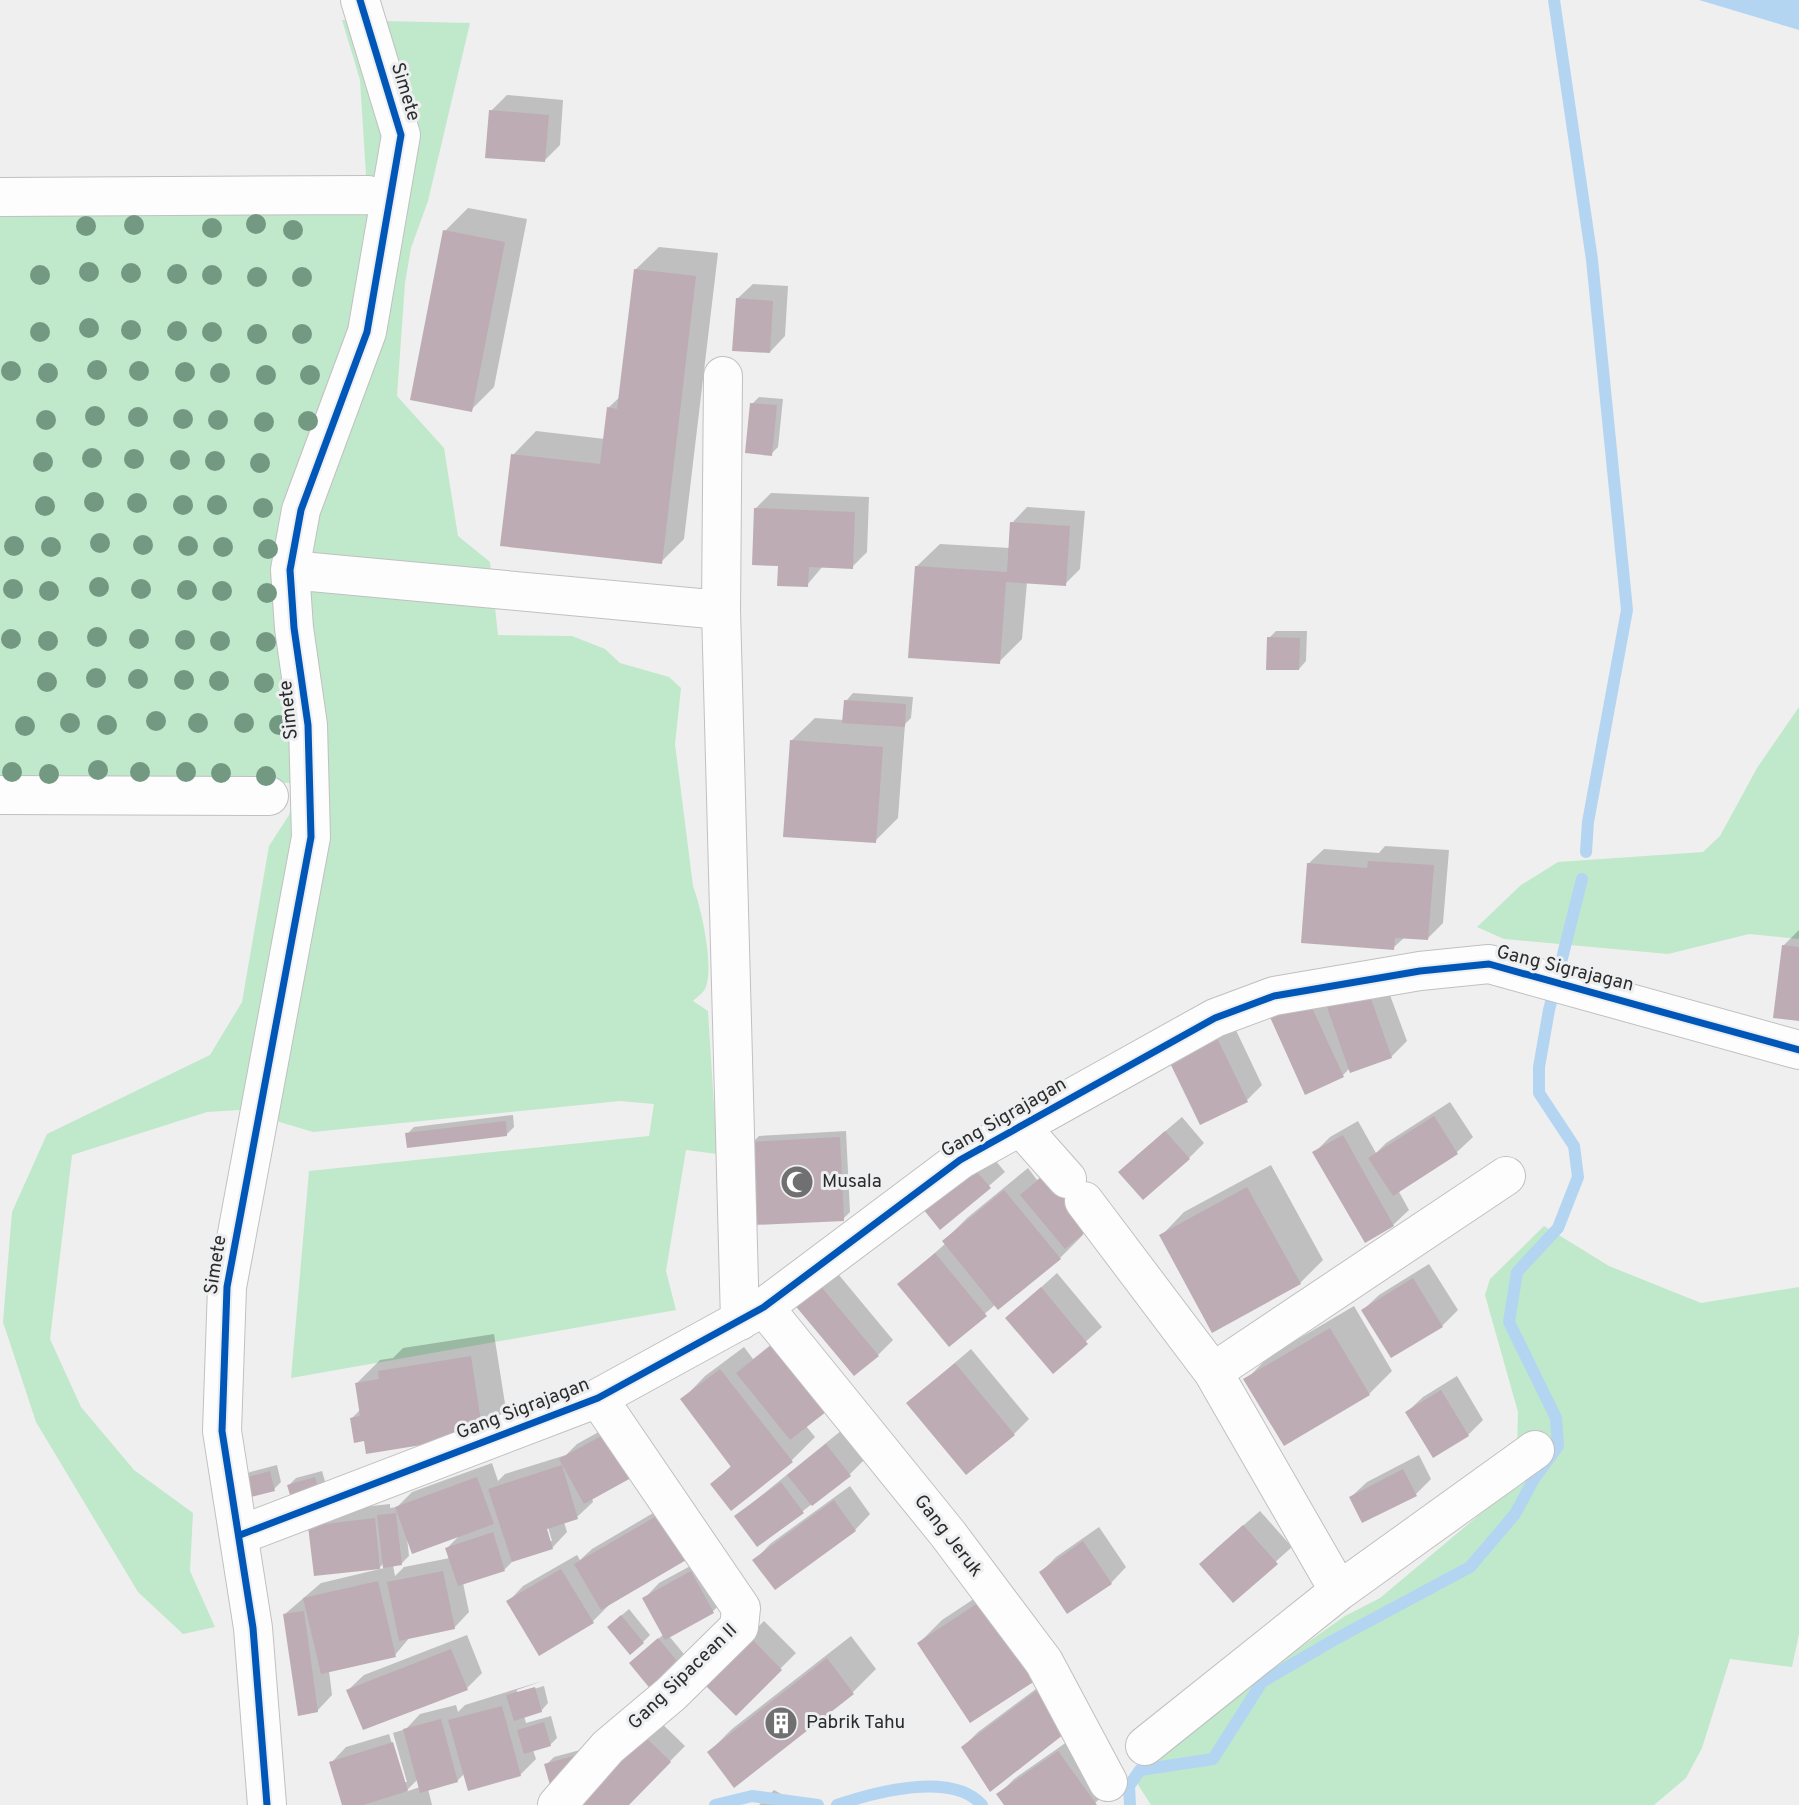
<svg xmlns="http://www.w3.org/2000/svg" width="1799" height="1805" viewBox="0 0 1799 1805" font-family="Overpass,sans-serif">
<style>
.green{fill:#c0e8cb}
.water{fill:#b4d5f2}
.shadow{fill:#0003;fill-rule:evenodd}
.lines{fill:none;stroke-linecap:round;stroke-linejoin:round}
.stream{stroke:#b4d5f2;stroke-width:12}
.building{fill:#bdacb4}
.minor-casing{stroke:#c0c0c0;stroke-width:40}
.minor{stroke:#fdfdfd;stroke-width:38}
.cycleway-casing{stroke:#eeeff0;stroke-width:11}
.cycleway{stroke:#0057b8;stroke-width:7}
.tree{fill:#739983}
.labels{text-anchor:middle;dominant-baseline:central;stroke-width:6;stroke-linejoin:round;paint-order:stroke}
.street-label{font-size:19px;fill:#2c2c2c;stroke:#eeeff0}
.poi-label{font-size:19px;fill:#2c2c2c;stroke:#eeeff0;text-anchor:start}
</style>
<rect width="100%" height="100%" fill="#efefef"/>
<path class="green" d="M342,20L470,23L428,201L411,248L405,283L397,396L444,448L458,536L490,562L498,635L572,636L605,649L620,663L669,677L681,688L675,744L693,886C701,907 715,968 705,989C703,993 697,997 693,1001L708,1011L717,1154L686,1150L666,1271L676,1310L291,1378L309,1171L649,1136L654,1104L620,1101L313,1132L240,1110L207,1112L72,1155L50,1339L81,1407L134,1470L193,1513L190,1571L215,1627L183,1634L138,1592L36,1422L3,1322L12,1212L47,1134L210,1055L242,1002L269,846L289,815L299,783L0,782V207H368L360,80Z
M1799,707V939L1749,934L1668,954L1504,939L1477,927L1521,885L1558,862L1703,852L1720,836L1757,768Z
M1544,1226L1609,1266L1701,1303L1799,1287V1634L1792,1667L1730,1659L1702,1748L1686,1778L1654,1805H1151L1135,1780L1262,1669L1281,1661L1345,1616L1380,1598L1516,1484L1518,1412L1485,1295L1490,1279Z"/>
<path class="water" d="M1699,0H1799V30Z"/>
<path class="shadow" d="M507,95L563,100L560,145L545,160L491,111Z
M468,208L527,219L494,387L471,410L445,231Z
M659,247L718,253L684,539L661,562L513,455L536,431L605,439L608,408L621,396L635,270Z
M753,284L788,286L785,336L770,352L737,299Z
M759,397L783,399L778,447L771,454L752,404Z
M771,493L869,497L867,552L852,567L823,566L807,585L756,508Z
M1027,507L1085,511L1080,569L1065,584L1027,582L1022,639L999,662L916,567L940,544L1010,548L1012,523Z
M1276,631H1307L1306,661L1299,669L1269,638Z
M853,693L913,697L911,718L905,724L898,818L875,841L791,741L815,718L844,720L846,701Z
M1385,846L1449,850L1443,923L1428,938L1405,937L1393,948L1308,864L1324,849L1379,853Z
M1799,930V1019L1783,946Z
M1384,979L1407,1041L1391,1057L1350,1068L1343,1075L1271,1016Z
M1233,1024L1262,1085L1247,1100L1171,1061Z
M1450,1102L1473,1137L1457,1152L1398,1190L1409,1210L1393,1225L1366,1241L1315,1152L1330,1137L1358,1121L1376,1153L1386,1143Z
M513,1115L514,1127L507,1134H407L414,1127Z
M1182,1117L1204,1143L1189,1158L1135,1157Z
M846,1131L850,1212L843,1219L752,1143L759,1136Z
M986,1149L1005,1172L940,1228Z
M1060,1161L1083,1235L1060,1258L996,1304L949,1345L899,1285L946,1243L944,1241L967,1218L1028,1168L1037,1180Z
M1271,1165L1323,1260L1300,1283L1161,1236L1184,1212Z
M1429,1264L1458,1310L1442,1326L1392,1356L1363,1310L1379,1295Z
M834,1269L893,1340L878,1355L795,1303Z
M1057,1273L1102,1327L1053,1371L1007,1318Z
M1354,1306L1392,1371L1369,1394L1246,1380L1269,1356Z
M793,1327L806,1426L815,1437L792,1460L731,1508L712,1485L732,1465L682,1400L705,1376L744,1347L753,1359Z
M494,1334L506,1410L482,1433L366,1439L352,1418L361,1409L357,1383L380,1360L393,1358L403,1348Z
M971,1349L1029,1419L1014,1434L908,1403Z
M1457,1376L1483,1420L1468,1435L1407,1412L1423,1397Z
M631,1414L592,1498L593,1502L577,1517L564,1522L567,1532L552,1548L514,1560L505,1569L463,1583L469,1612L454,1628L410,1637L395,1655L329,1671L332,1695L317,1711L285,1614L321,1583L384,1568V1563L379,1568L310,1527L326,1511L390,1504V1508L397,1507L412,1492L492,1463L498,1481L505,1474L566,1455L577,1444ZM546,1520L552,1541H548ZM461,1534L447,1548L450,1558L404,1567L395,1576L393,1565L401,1564L409,1556L407,1538Z
M842,1430L865,1459L850,1474L803,1511L736,1516Z
M1419,1455L1431,1479L1416,1494L1363,1521L1351,1497L1367,1482Z
M277,1465L281,1482L274,1489L243,1479L250,1472Z
M322,1471L327,1488L289,1485L296,1478Z
M850,1486L870,1514L855,1530L775,1588L755,1560L770,1544Z
M682,1496L608,1606L593,1621L540,1654L508,1602L523,1586L577,1555L580,1560L592,1549Z
M1260,1511L1292,1547L1233,1600L1216,1549Z
M1099,1527L1126,1567L1111,1583L1041,1572L1056,1557Z
M707,1557L729,1596L713,1611L669,1636L688,1659L681,1666L638,1656L664,1634L644,1599L659,1583Z
M1004,1579L1057,1656L919,1643L942,1620Z
M629,1609L650,1635L643,1642L616,1620Z
M764,1621L796,1653L736,1713L704,1681Z
M467,1635L482,1673L467,1688L348,1690L364,1675Z
M851,1636L876,1669L853,1692L735,1785L709,1752L732,1729Z
M1052,1677L1082,1714L963,1747L978,1732Z
M542,1681L517,1690V1694L544,1686L548,1703L541,1711L524,1716L526,1723L551,1716L557,1738L550,1745L533,1750L536,1759L520,1775L465,1773L457,1781L428,1789L432,1805H344L331,1763L346,1747L406,1729L420,1714L456,1705L458,1712L465,1705ZM393,1733L407,1782H404L389,1734ZM418,1779L420,1787L405,1792Z
M654,1716L685,1746L627,1805Z
M1074,1737L1111,1788L1093,1805H1006L999,1794L1014,1779Z
M580,1750L552,1783L546,1765L554,1757Z
M774,1790L801,1805H759Z"/>
<g class="lines">
<path class="stream" d="M1554,0L1592,260L1627,610L1588,822L1586,852
M715,1805L752,1796L818,1805
M837,1805C875,1792 952,1771 982,1805
M1130,1805L1129,1786L1140,1770L1213,1759L1262,1682L1332,1641L1470,1567L1515,1514L1534,1479L1558,1446L1556,1418L1509,1322L1517,1272L1558,1228L1578,1177L1574,1146L1539,1093V1067L1549,1010L1582,879"/>
</g>
<path class="building" d="M489,110L549,115L545,162L485,158Z
M443,230L505,242L472,412L410,400Z
M634,269L696,276L662,564L500,546L511,454L600,464L607,407L617,409Z
M736,298L773,301L770,353L732,351Z
M750,403L777,405L772,456L745,453Z
M754,508L855,512L853,569L809,567L808,587L777,586L778,566L752,565Z
M1010,522L1070,526L1066,586L1006,582L1000,664L908,658L915,566L1007,572Z
M1267,637L1300,638L1299,670H1266Z
M844,700L906,704L905,727L842,723Z
M790,740L883,747L876,843L783,837Z
M1368,861L1434,865L1428,940L1395,938L1394,950L1301,943L1307,863L1367,868Z
M1782,945L1799,947V1021L1773,1018Z
M1369,993L1392,1058L1350,1073L1327,1007Z
M1307,997L1344,1077L1305,1095L1269,1015Z
M1217,1038L1248,1102L1200,1125L1169,1061Z
M1434,1116L1458,1154L1393,1196L1368,1158Z
M506,1121L507,1136L407,1148L405,1133Z
M1165,1131L1190,1159L1143,1200L1118,1172Z
M1343,1135L1394,1226L1365,1243L1312,1152Z
M840,1137L844,1221L754,1225L750,1142Z
M969,1163L991,1188L940,1230L919,1204Z
M1044,1175L1089,1229L1065,1249L1020,1195Z
M1247,1187L1301,1284L1212,1333L1159,1235Z
M1004,1190L1061,1259L998,1310L942,1241Z
M935,1253L987,1316L949,1347L897,1284Z
M1413,1278L1443,1327L1391,1358L1361,1310Z
M818,1283L879,1356L854,1376L793,1303Z
M1041,1287L1088,1344L1053,1374L1005,1318Z
M1330,1328L1370,1395L1284,1446L1243,1379Z
M777,1341L831,1408L790,1440L736,1373Z
M471,1356L483,1435L366,1454L364,1441L354,1443L350,1418L360,1416L355,1383L379,1379L378,1371Z
M955,1363L1015,1435L966,1475L906,1403Z
M720,1369L793,1462L731,1511L710,1484L731,1467L680,1399Z
M1441,1390L1469,1436L1433,1458L1405,1412Z
M616,1428L640,1473L584,1504L559,1459Z
M826,1444L851,1476L812,1506L787,1475Z
M562,1465L578,1519L547,1529L553,1549L512,1562L488,1489Z
M1403,1469L1417,1496L1362,1523L1349,1497Z
M270,1471L275,1491L247,1498L241,1479Z
M315,1477L321,1497L293,1505L287,1485Z
M477,1477L494,1524L412,1554L395,1507Z
M781,1482L804,1513L757,1547L734,1516Z
M834,1500L856,1531L775,1590L752,1560Z
M667,1510L693,1556L601,1610L574,1564Z
M396,1513L402,1565L383,1568L377,1515Z
M375,1518L380,1569L314,1576L308,1526Z
M1243,1525L1278,1564L1233,1603L1199,1564Z
M493,1532L505,1571L458,1586L445,1548Z
M1083,1541L1112,1584L1067,1614L1039,1572Z
M561,1569L594,1623L539,1656L506,1601Z
M443,1571L455,1629L399,1641L387,1582Z
M691,1571L714,1613L665,1640L642,1598Z
M378,1581L396,1657L321,1674L303,1598Z
M981,1601L1035,1681L970,1723L917,1643Z
M304,1611L318,1712L298,1716L283,1614Z
M621,1615L644,1643L630,1655L607,1627Z
M748,1635L782,1670L736,1716L701,1681Z
M658,1638L682,1667L652,1691L629,1663Z
M451,1649L468,1690L363,1730L346,1690Z
M827,1658L854,1694L734,1788L707,1752Z
M535,1687L542,1712L514,1721L506,1695Z
M1036,1691L1068,1731L990,1792L961,1747Z
M502,1706L521,1776L468,1791L448,1720Z
M441,1719L458,1782L420,1793L403,1729Z
M544,1722L551,1746L524,1754L517,1730Z
M638,1730L671,1762L629,1805H564Z
M393,1742L408,1791L363,1805H342L329,1762Z
M1058,1751L1097,1805H1004L996,1794Z
M573,1756L579,1777L550,1785L544,1764Z"/>
<g class="lines">
<defs>
<path id="minor" d="M0,197L368,195
M290,570L721,610L723,376
M721,610L740,1321
M0,795L269,796
M1020,1126L1067,1179
M1084,1201L1213,1372L1339,1591
M764,1307L948,1534L1044,1662L1108,1782
M1213,1372L1506,1176
M240,1535L598,1398L764,1307L960,1160L1215,1018L1274,996L1420,971L1489,964L1799,1050
M1145,1746L1339,1591L1535,1450
M267,1805L253,1628L222,1431L227,1287L311,837L308,725L294,628L290,570L301,510L367,332L401,135L360,0
M557,1805L608,1747L671,1694L739,1627L741,1608L598,1398"/>
</defs>
<use href="#minor" class="minor-casing"/>
<use href="#minor" class="minor"/>
<defs>
<path id="cycleway" d="M240,1535L598,1398L764,1307L960,1160L1215,1018L1274,996L1420,971L1489,964L1799,1050
M267,1805L253,1628L222,1431L227,1287L311,837L308,725L294,628L290,570L301,510L367,332L401,135L360,0"/>
</defs>
<use href="#cycleway" class="cycleway-casing"/>
<use href="#cycleway" class="cycleway"/>
</g>
<g class="tree">
<circle cx="256" cy="224" r="10"/>
<circle cx="134" cy="225" r="10"/>
<circle cx="86" cy="226" r="10"/>
<circle cx="212" cy="228" r="10"/>
<circle cx="293" cy="230" r="10"/>
<circle cx="89" cy="272" r="10"/>
<circle cx="131" cy="273" r="10"/>
<circle cx="177" cy="274" r="10"/>
<circle cx="40" cy="275" r="10"/>
<circle cx="212" cy="275" r="10"/>
<circle cx="257" cy="277" r="10"/>
<circle cx="302" cy="277" r="10"/>
<circle cx="89" cy="328" r="10"/>
<circle cx="131" cy="330" r="10"/>
<circle cx="177" cy="331" r="10"/>
<circle cx="40" cy="332" r="10"/>
<circle cx="212" cy="332" r="10"/>
<circle cx="257" cy="334" r="10"/>
<circle cx="302" cy="334" r="10"/>
<circle cx="97" cy="370" r="10"/>
<circle cx="11" cy="371" r="10"/>
<circle cx="139" cy="371" r="10"/>
<circle cx="185" cy="372" r="10"/>
<circle cx="48" cy="373" r="10"/>
<circle cx="220" cy="373" r="10"/>
<circle cx="266" cy="375" r="10"/>
<circle cx="310" cy="375" r="10"/>
<circle cx="95" cy="416" r="10"/>
<circle cx="138" cy="417" r="10"/>
<circle cx="183" cy="419" r="10"/>
<circle cx="46" cy="420" r="10"/>
<circle cx="218" cy="420" r="10"/>
<circle cx="308" cy="421" r="10"/>
<circle cx="264" cy="422" r="10"/>
<circle cx="92" cy="458" r="10"/>
<circle cx="134" cy="459" r="10"/>
<circle cx="180" cy="460" r="10"/>
<circle cx="215" cy="461" r="10"/>
<circle cx="43" cy="462" r="10"/>
<circle cx="260" cy="463" r="10"/>
<circle cx="94" cy="502" r="10"/>
<circle cx="137" cy="503" r="10"/>
<circle cx="183" cy="505" r="10"/>
<circle cx="217" cy="505" r="10"/>
<circle cx="45" cy="506" r="10"/>
<circle cx="263" cy="508" r="10"/>
<circle cx="100" cy="543" r="10"/>
<circle cx="143" cy="545" r="10"/>
<circle cx="14" cy="546" r="10"/>
<circle cx="188" cy="546" r="10"/>
<circle cx="51" cy="547" r="10"/>
<circle cx="223" cy="547" r="10"/>
<circle cx="268" cy="549" r="10"/>
<circle cx="99" cy="587" r="10"/>
<circle cx="13" cy="589" r="10"/>
<circle cx="141" cy="589" r="10"/>
<circle cx="187" cy="590" r="10"/>
<circle cx="49" cy="591" r="10"/>
<circle cx="222" cy="591" r="10"/>
<circle cx="267" cy="593" r="10"/>
<circle cx="97" cy="637" r="10"/>
<circle cx="11" cy="639" r="10"/>
<circle cx="139" cy="639" r="10"/>
<circle cx="185" cy="640" r="10"/>
<circle cx="48" cy="641" r="10"/>
<circle cx="220" cy="641" r="10"/>
<circle cx="266" cy="642" r="10"/>
<circle cx="96" cy="678" r="10"/>
<circle cx="138" cy="679" r="10"/>
<circle cx="184" cy="680" r="10"/>
<circle cx="219" cy="681" r="10"/>
<circle cx="47" cy="682" r="10"/>
<circle cx="264" cy="683" r="10"/>
<circle cx="156" cy="721" r="10"/>
<circle cx="70" cy="723" r="10"/>
<circle cx="198" cy="723" r="10"/>
<circle cx="244" cy="723" r="10"/>
<circle cx="107" cy="725" r="10"/>
<circle cx="279" cy="725" r="10"/>
<circle cx="25" cy="726" r="10"/>
<circle cx="98" cy="770" r="10"/>
<circle cx="12" cy="772" r="10"/>
<circle cx="140" cy="772" r="10"/>
<circle cx="186" cy="772" r="10"/>
<circle cx="221" cy="773" r="10"/>
<circle cx="49" cy="774" r="10"/>
<circle cx="266" cy="776" r="10"/>
</g>
<defs>
<symbol id="mosque-disc" viewBox="-11 -11 22 22"><circle r="9.5" fill="#707070" stroke="#eeeff0"/><path d="M3.5-4.9A6 6 0 1 0 3.5 4.9A5 5 0 1 1 3.5-4.9Z" fill="#fff"/></symbol>
<symbol id="building-disc" viewBox="-11 -11 22 22"><circle r="9.5" fill="#707070" stroke="#eeeff0"/><path d="M-4-6H4V6H1V3H-1V6H-4ZM-2.5-4.3h1.7v1.8h-1.7ZM.8-4.3h1.7v1.8H.8ZM-2.5-1h1.7V.8h-1.7ZM.8-1h1.7V.8H.8Z" fill="#fff"/></symbol>
</defs>
<g fill-rule="evenodd">
<use href="#mosque-disc" x="778" y="1163" width="38" height="38"/>
<use href="#building-disc" x="762" y="1704" width="38" height="38"/>
</g>
<g class="labels">
<g class="street-label">
<text transform="translate(405 92) rotate(73)">Simete</text>
<text transform="translate(289 710) rotate(-96)">Simete</text>
<text transform="translate(1565 969) rotate(14)">Gang Sigrajagan</text>
<text transform="translate(1004 1118) rotate(-30)">Gang Sigrajagan</text>
<text transform="translate(216 1265) rotate(-81)">Simete</text>
<text transform="translate(523 1409) rotate(-21)">Gang Sigrajagan</text>
<text transform="translate(948 1536) rotate(52)">Gang Jeruk</text>
<text transform="translate(683 1677) rotate(-44)">Gang Sipacean II</text>
</g>
<g class="poi-label">
<text x="822" y="1182">Musala</text>
<text x="806" y="1723">Pabrik Tahu</text>
</g>
</g>
</svg>
